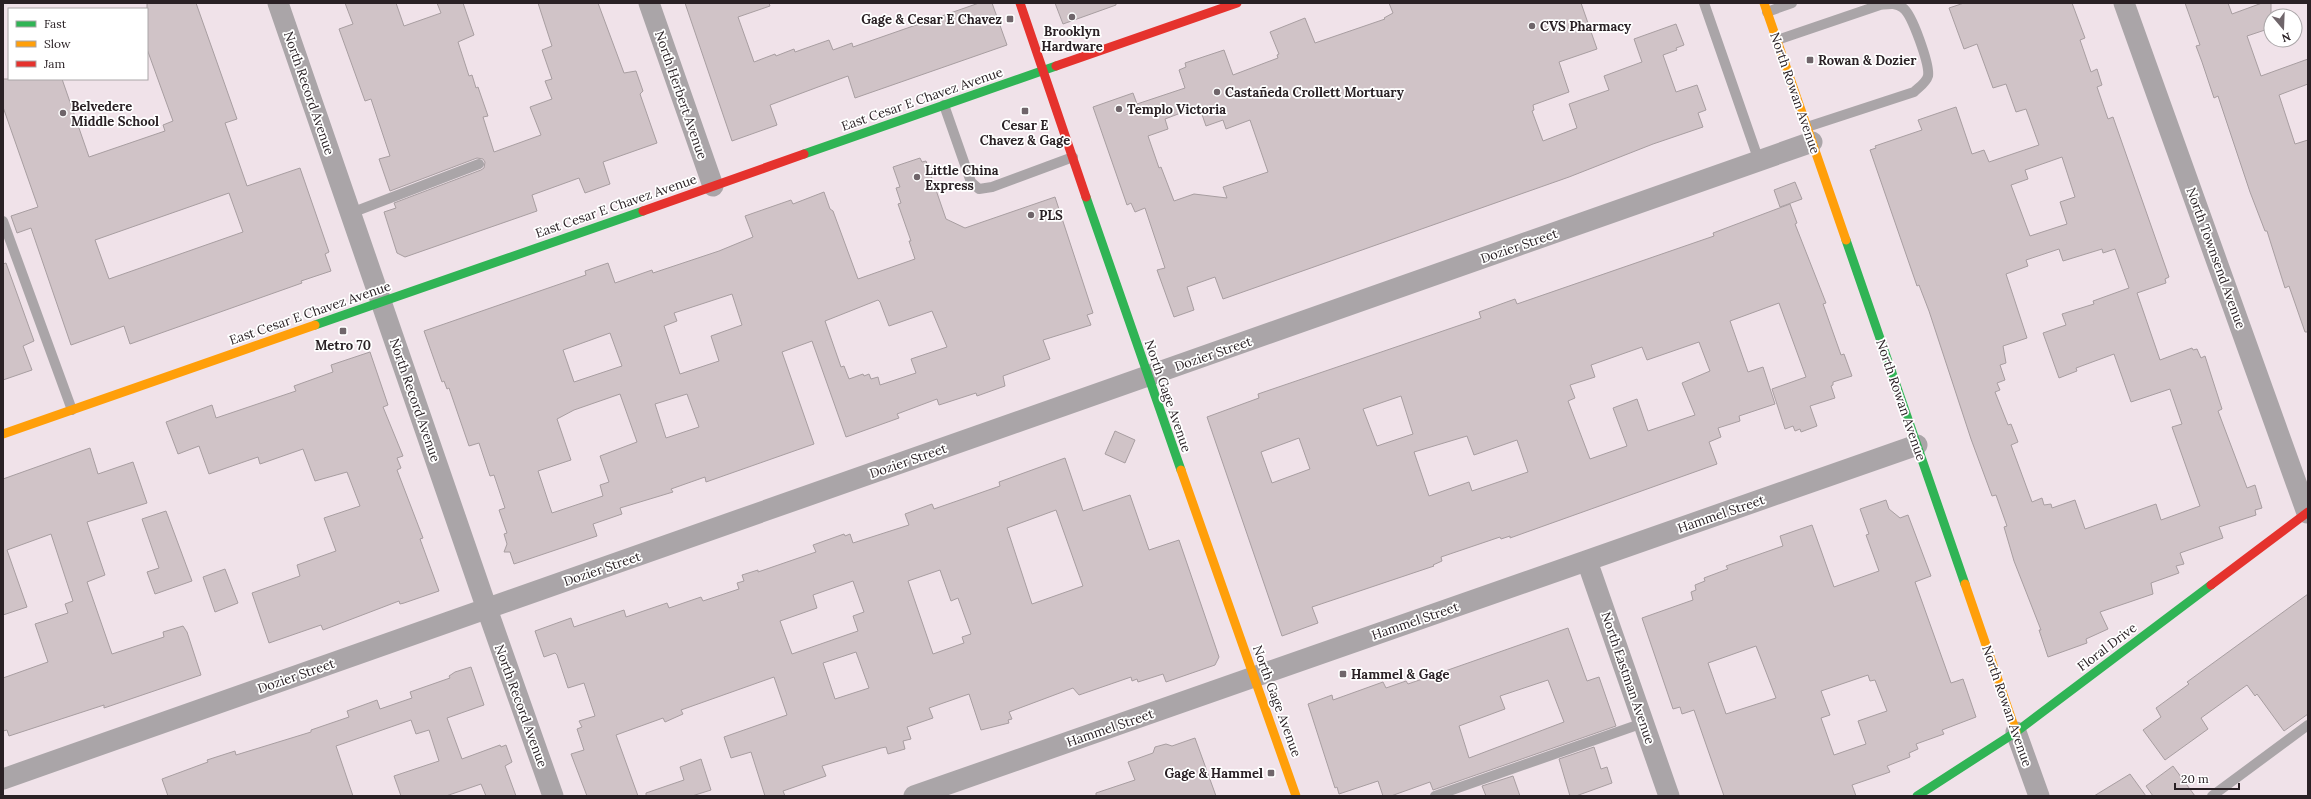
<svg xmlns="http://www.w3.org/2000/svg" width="2311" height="799" viewBox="0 0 2311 799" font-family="Lora,serif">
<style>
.building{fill:#d0c3c7;stroke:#a89ea1;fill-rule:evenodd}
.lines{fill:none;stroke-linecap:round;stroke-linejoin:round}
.lane{stroke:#aaa5a8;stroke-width:10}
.street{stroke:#aaa5a8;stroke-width:21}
.fast{stroke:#30b455;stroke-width:9}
.slow{stroke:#ff9f0a;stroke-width:9}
.jam{stroke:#e5322d;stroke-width:9}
.poi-dot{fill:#6f656a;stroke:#fff;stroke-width:1.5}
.labels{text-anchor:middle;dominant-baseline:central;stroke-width:3.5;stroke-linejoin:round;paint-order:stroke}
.poi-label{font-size:13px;font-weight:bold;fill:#2a2125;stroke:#fff;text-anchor:start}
.street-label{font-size:13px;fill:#2a2125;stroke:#fff}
</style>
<rect width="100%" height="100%" fill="#f0e2e9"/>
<path class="building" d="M147,3H196L237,119L225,123L247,186L300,168L329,252L325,254L331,271L301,281L302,283L130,344L124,326L71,345L31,228L17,233L11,216L38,207L3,107V79H62L89,157L165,131L163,125L173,121L147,49ZM229,193L243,232L109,279L95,240Z
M345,3H396L404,26L441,13L437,3H463L474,35L458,42L469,76L472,75L476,88L478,87L488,116L483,117L494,152L541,135L530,107L552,99L545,81L552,79L542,50L552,46L538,3H598L624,73L636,71L643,91L640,94L657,143L603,162L610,184L585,193L579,178L532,195L537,211L405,257L397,253L384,212L396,208L394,203L481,170L484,168L485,162L483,159L477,158L390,191L379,159L390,156L371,99L365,101L339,29L353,24Z
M685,3H769L770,6L738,17L754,62L775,54L776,56L794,49L795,52L829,40L833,50L852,43L853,47L979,3H992L1007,45L855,98L848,76L818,87L770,105L777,125L732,141Z
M1055,3H1116V5L1063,24Z
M1389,3H1581L1597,49L1559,62L1569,92L1533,105L1534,110L1532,111L1543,141L1577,128L1569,104L1609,90L1604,76L1642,62L1634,39L1676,24L1684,45L1676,48L1677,50L1663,55L1676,92L1697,85L1706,110L1698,113L1703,127L1653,144L1569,177L1223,299L1215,277L1187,287L1194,310L1174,317L1157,270L1165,268L1145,208L1135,212L1131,203L1127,205L1093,107L1133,93L1137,104L1185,88L1179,70L1186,67L1185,63L1224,50L1233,75L1278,58L1277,55L1279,54L1270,32L1305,18L1315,43L1385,19L1384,18L1393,13ZM1199,106L1206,126L1223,120L1226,129L1250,120L1268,172L1223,187L1227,198L1194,194L1174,201L1161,167L1159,168L1148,136L1168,129L1165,119Z
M1964,3H2072L2085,38L2080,40L2091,72L2097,69L2102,85L2097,87L2108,119L2113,117L2169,277L2165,279L2166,283L2137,293L2160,360L2192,348L2193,350L2197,349L2201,358L2205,356L2222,409L2218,411L2247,488L2255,485L2262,508L2255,510L2256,515L2219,527L2223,538L2180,553L2184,564L2176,566L2179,573L2151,583L2153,594L2100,612L2108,629L2086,639L2087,643L2048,657L2039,630H2041L2014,561L2004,527L2007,526L1996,495L1992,496L1971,439L1929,311L1919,285L1917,286L1870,150L1876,148L1875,146L1922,130L1918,120L1956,107L1972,154L1984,150L1989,162L2039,145L2026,109L2016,112L2006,84L1993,88L1977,44L1964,49L1949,8ZM2062,157L2075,197L2060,202L2067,224L2030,236L2011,185L2028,179L2025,170ZM2059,249L2063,261L2102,249L2103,253L2115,249L2129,288L2093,301L2094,304L2062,314L2066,325L2043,333L2059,378L2077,371L2076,368L2114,354L2131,402L2170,389L2182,424L2172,427L2200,506L2161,520L2156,504L2085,529L2075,500L2052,508L2051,504L2044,505L2042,498L2032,502L2011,445L2018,442L2011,424L2008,425L1995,392L2000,390L1997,383L2005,380L2000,365L2006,363L2003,346L2027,338L2006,274L2028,266L2026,260Z
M2185,3H2228L2232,14L2262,3H2271V28L2247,36L2261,76L2308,59V84L2279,95L2295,144L2308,140V332H2305L2289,286L2285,288L2267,231H2265L2250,192L2218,96L2214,98L2202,62L2196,46L2200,45Z
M920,158L922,162L926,161L946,219L965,228L1055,197L1093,313L1087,315L1091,325L1043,340L1050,359L1003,376L1005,386L977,396L976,393L939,405L937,399L897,414L899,418L846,437L812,341L782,352L814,444L706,482L705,477L671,489L673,492L620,508L622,514L593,524L597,536L514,564L510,552H504L507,544L504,534L507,533L499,510L505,508L494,475L490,476L479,443L469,446L449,388L447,389L444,381L442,382L424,331L586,275L585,271L608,263L615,283L652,270L653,273L719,251L753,237L745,216L791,200L793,204L824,192L830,209L833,211L858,279L915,259L909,241H911L898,204L901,203L896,188L900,187L893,167ZM732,294L742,325L711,336L719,361L680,374L664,326L677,321L674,313ZM878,300L880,302L889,326L932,311L947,347L911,359L916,373L880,385L878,377L871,379L869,374L864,376L863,374L849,379L844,366L841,367L825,321ZM610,333L622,366L574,382L563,350ZM620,394L637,442L600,456L609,482L600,485L603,496L552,513L538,471L571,460L557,419L574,410ZM687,394L699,427L666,438L655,404Z
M1795,182L1802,199L1780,207L1774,190Z
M1790,204L1797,223L1795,224L1826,303L1823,304L1841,355L1844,354L1852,376L1833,382V385L1831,386L1835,398L1810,406L1817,426L1801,432L1800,429L1795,431L1793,426L1785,429L1772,389L1806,377L1779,303L1730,321L1748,372L1763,367L1775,404L1739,416L1740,421L1718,428L1721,437L1709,442L1717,464L1510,538V536L1501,539L1500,537L1441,557L1442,561L1433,565L1434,566L1312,607L1318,623L1282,636L1207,417L1259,398L1258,394L1481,318L1479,312L1515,299L1517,304L1714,236L1713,233ZM1699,342L1710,371L1682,383L1695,415L1648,431L1637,399L1613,408L1627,446L1590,459L1568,401L1575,398L1570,385L1595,377L1591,365L1642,347L1647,360ZM1401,396L1413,434L1377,446L1363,409ZM1467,436L1474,455L1517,440L1528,472L1472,491L1469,482L1429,496L1414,452ZM1299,438L1310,469L1272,483L1261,452Z
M6,263L34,341L23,346L32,370L3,380V264Z
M370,352L388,405L383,407L403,456L397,458L401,468L397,470L423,538L420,539L439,591L404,603L400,604L399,601L323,630L321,625L269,643L252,593L300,576L297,565L336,551L324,518L360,506L347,472L315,481L303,449L260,464L258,457L209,474L199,446L178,454L166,422L212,405L216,418L296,391L294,386L333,372L331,365Z
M1115,431L1135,440L1125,463L1105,454Z
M90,448L98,474L133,462L147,503L87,522L105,575L87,582L112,654L164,637L163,632L183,626L187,632L201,675L104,708V705L9,736L7,730L3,731V678L48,662L35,624L68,613L65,604L73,601L51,534L7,550L27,607L3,615V479Z
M1065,458L1083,511L1130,495L1149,550L1179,540L1219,657L1215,665L1166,682L1163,674L1138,682L1137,679L1132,681L1131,677L1079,695L1073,688L1009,712L1012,719L1008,720L1009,723L981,730L969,694L929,708L933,718L907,727L911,739L903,741L905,749L888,754L886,747L881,748L822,766L826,776L783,791L785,796H765L751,752L731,758L724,737L787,715L774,677L681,710L683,714L665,722L663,718L616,735L638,796H587L571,754L584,750L577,729L582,727L579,721L595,716L584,683L568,688L557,655L555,653L544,657L535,631L571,618L574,627L624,610L626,617L667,603L669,608L701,597L703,601L739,589L737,583L744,581L742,575L758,570V572L816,552L813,545L844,534L845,536L850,534L853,543L909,525L905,514L932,504L934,509L1000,486L999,482ZM1056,510L1083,586L1032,604L1007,528ZM940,570L951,601L958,598L971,634L962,637L964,643L933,654L908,581ZM853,581L864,612L853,616L858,631L792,654L780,621L817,608L813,595ZM856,652L869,688L835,699L823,663Z
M1886,500L1889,509L1900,518L1908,515L1931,576L1915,582L1951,683L1963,679L1976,717L1942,730L1944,734L1916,744L1918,749L1909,753L1910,757L1887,766L1890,772L1852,785L1856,796H1724L1694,710L1682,714L1680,707L1673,709L1642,618L1693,600L1691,592L1696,590L1695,585L1705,581L1704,578L1728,569L1726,566L1783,546L1780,536L1812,525L1834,587L1879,571L1866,535L1869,534L1860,509ZM1756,646L1776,698L1726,714L1708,663ZM1868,675L1870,681L1875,680L1887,711L1858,721L1866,744L1834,755L1821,718L1830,715L1821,691Z
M166,511L192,581L155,594L147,572L159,568L142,519Z
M225,569L238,603L215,612L203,577Z
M2308,594V714L2284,731L2257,694L2255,696L2247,685L2201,718L2208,729L2165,760L2143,730L2161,717L2156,708L2189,684L2187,682Z
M1568,628L1587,681L1599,677L1616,726L1433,790L1430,782L1391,796H1383L1378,781L1339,794L1337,787L1335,788L1308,704L1332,695L1333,700L1383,682L1386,688L1406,681L1408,684ZM1548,680L1564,722L1469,758L1459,726L1505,709L1500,696Z
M471,667L484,705L447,718L462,759L500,745L501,747L506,745L512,762L505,766L516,796H486L481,784L446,796H401L394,776L439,761L429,730L416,734L411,720L336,746L353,796H168L162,779L208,762L207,760L235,751L236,755L311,732V730L349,717L347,711L369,703L377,700L380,709L412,698L410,692L450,678L449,676L455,672Z
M1195,738L1216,796H1096V793L1135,780L1128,762L1153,753L1155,747L1166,744L1172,746Z
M1594,747L1601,769L1607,767L1612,783L1576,796H1570L1559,759Z
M701,759L711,790L692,796H646V793L684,780L680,767Z
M2173,766L2195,796H2153L2146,786Z
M2130,774L2146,796H2094Z
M1513,776L1520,796H1486L1482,786Z"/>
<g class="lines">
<path class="lane" d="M1704,3L1759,161
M1767,12L1792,3
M1777,40L1880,5C1888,4 1896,2 1903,8C1912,14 1930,65 1928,76C1926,83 1919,87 1914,92L1807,127
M944,105L971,182L979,189L992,187L1073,157
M351,213L479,164
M3,221L72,410
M1435,796L1643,723
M2212,796L2308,725"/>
<path class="street" d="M278,3L487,609L553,796
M649,3L713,186
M2124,3L2307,513
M1587,561L1669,796
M2016,732L2039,796
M3,779L1812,142
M914,796L1917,445"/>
<path class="fast" d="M804,154L1056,66
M1086,197L1181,470
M1846,240L1965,584
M315,325L643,211
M1917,796L2016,732L2211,585"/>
<path class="slow" d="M1764,3L1846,240
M3,434L315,325
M1181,470L1296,796
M1965,584L2016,732"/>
<path class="jam" d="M1020,3L1086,197
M1056,66L1237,3
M643,211L804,154
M2211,585L2308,512"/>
</g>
<g class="poi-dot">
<circle cx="1072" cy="17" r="4"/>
<rect x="1006" y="15" width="8" height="8" rx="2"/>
<circle cx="1532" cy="26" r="4"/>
<rect x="1806" y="56" width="8" height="8" rx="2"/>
<circle cx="1217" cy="92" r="4"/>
<circle cx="1119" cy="109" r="4"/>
<rect x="1021" y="107" width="8" height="8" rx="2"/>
<circle cx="63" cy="113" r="4"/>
<circle cx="917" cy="177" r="4"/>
<circle cx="1031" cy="215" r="4"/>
<rect x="339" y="327" width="8" height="8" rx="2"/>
<rect x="1339" y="670" width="8" height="8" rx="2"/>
<rect x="1267" y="769" width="8" height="8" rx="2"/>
</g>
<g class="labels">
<g class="poi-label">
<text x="1002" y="19" text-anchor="end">Gage &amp; Cesar E Chavez</text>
<text x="1540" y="26">CVS Pharmacy</text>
<text x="1072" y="31" text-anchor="middle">Brooklyn<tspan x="1072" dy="15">Hardware</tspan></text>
<text x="1818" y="60">Rowan &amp; Dozier</text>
<text x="1225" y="92">Castañeda Crollett Mortuary</text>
<text x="71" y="106">Belvedere<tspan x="71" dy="15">Middle School</tspan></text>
<text x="1127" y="109">Templo Victoria</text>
<text x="1025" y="125" text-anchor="middle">Cesar E<tspan x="1025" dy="15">Chavez &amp; Gage</tspan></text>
<text x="925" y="170">Little China<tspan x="925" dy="15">Express</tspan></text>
<text x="1039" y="215">PLS</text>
<text x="343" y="345" text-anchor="middle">Metro 70</text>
<text x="1351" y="674">Hammel &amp; Gage</text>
<text x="1263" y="773" text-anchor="end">Gage &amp; Hammel</text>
</g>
<g class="street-label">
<text transform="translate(309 93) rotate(71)">North Record Avenue</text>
<text transform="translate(1795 93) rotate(71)">North Rowan Avenue</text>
<text transform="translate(681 95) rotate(71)">North Herbert Avenue</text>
<text transform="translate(922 99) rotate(-19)">East Cesar E Chavez Avenue</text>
<text transform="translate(616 206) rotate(-19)">East Cesar E Chavez Avenue</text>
<text transform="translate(1519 246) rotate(-19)">Dozier Street</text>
<text transform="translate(2216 258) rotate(70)">North Townsend Avenue</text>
<text transform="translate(310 313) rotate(-19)">East Cesar E Chavez Avenue</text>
<text transform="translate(1213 354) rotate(-19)">Dozier Street</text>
<text transform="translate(1168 396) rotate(71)">North Gage Avenue</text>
<text transform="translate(415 400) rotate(71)">North Record Avenue</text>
<text transform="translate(1901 400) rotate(71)">North Rowan Avenue</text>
<text transform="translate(908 461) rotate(-19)">Dozier Street</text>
<text transform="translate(1721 514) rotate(-19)">Hammel Street</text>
<text transform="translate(602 569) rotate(-19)">Dozier Street</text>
<text transform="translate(1415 621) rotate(-19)">Hammel Street</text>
<text transform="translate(2107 647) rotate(-37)">Floral Drive</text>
<text transform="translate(296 676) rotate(-19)">Dozier Street</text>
<text transform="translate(1628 678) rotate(71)">North Eastman Avenue</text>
<text transform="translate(1277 701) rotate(70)">North Gage Avenue</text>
<text transform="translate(521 706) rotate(70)">North Record Avenue</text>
<text transform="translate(2007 706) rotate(71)">North Rowan Avenue</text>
<text transform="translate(1110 728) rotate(-19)">Hammel Street</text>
</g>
</g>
<rect width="2311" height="799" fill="none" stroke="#2a2125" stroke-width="8"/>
<rect x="8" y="8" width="140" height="72" fill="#ffffff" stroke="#aaa6a8"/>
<rect x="16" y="21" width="20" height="6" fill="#30b455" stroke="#aaa6a8"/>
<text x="44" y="28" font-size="12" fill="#2a2125">Fast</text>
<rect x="16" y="41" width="20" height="6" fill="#ff9f0a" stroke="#aaa6a8"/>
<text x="44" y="48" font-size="12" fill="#2a2125">Slow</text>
<rect x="16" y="61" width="20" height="6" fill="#e5322d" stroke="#aaa6a8"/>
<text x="44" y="68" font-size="12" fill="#2a2125">Jam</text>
<g transform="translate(2283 28) rotate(161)"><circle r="19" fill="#ffffff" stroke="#aaa6a8"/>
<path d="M0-3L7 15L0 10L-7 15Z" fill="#6f656a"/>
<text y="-6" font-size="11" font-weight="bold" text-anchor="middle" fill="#2a2125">N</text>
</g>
<path d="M2175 783v6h64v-6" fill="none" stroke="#2a2125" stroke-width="2"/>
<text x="2181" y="783" font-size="12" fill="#2a2125" stroke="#ffffff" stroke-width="3" paint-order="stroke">20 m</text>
</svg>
